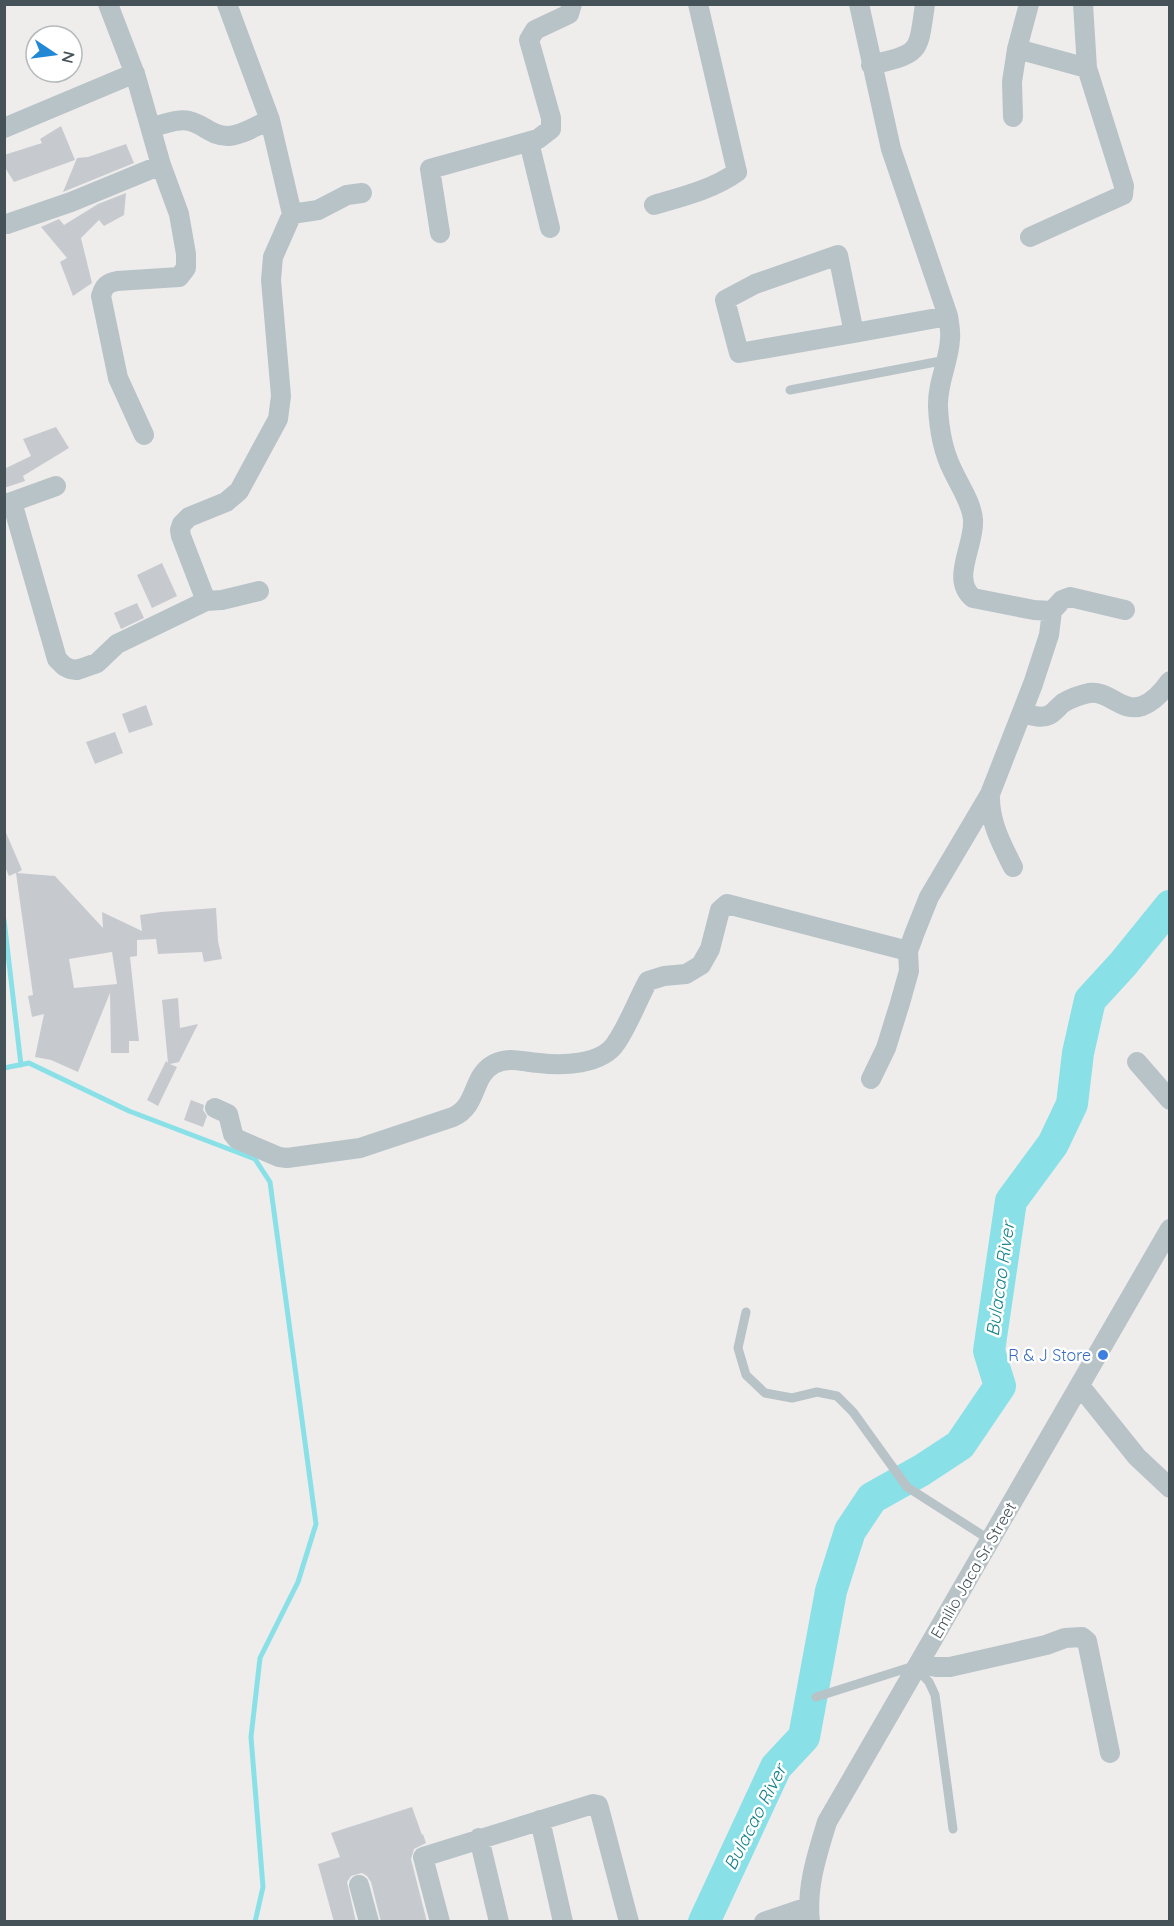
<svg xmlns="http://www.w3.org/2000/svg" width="1174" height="1926" viewBox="0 0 1174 1926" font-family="Quicksand,sans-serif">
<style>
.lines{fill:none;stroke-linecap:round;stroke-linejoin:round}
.stream{stroke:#89e1e7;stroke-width:5}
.river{stroke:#89e1e7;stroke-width:32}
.building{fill:#c6cacf;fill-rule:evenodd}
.lane{stroke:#b8c3c8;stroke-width:9}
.street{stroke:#b8c3c8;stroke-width:20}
.shop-dot{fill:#3f7fe0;stroke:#fff;stroke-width:2}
.labels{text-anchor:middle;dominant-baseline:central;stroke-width:5;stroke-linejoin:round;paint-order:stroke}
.shop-label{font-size:16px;fill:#366cbe;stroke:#fff;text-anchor:end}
.street-label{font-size:16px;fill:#455258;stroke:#fff}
.water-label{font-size:18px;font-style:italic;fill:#12818a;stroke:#fff}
</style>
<rect width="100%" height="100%" fill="#efecec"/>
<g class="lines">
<path class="stream" d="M4,920L21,1065
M4,1068L29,1063L129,1111L255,1159L270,1182L316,1524L298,1582L260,1658L251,1737L263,1887L255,1922"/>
<path class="river" d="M704,1922L776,1767L804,1737L831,1591L850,1531L872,1498L922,1470L960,1445L1000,1386L989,1351L1011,1201L1053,1144L1072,1104L1078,1053L1090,1000L1123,964L1170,906"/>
</g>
<path class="building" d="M61,126L75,160L14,182L4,166V155L42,143L40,139Z
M126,144L134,163L63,192L77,158L88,157Z
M126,193L124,215L104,226L99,220L81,238L92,283L73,296L60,262L67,258L41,227L59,219L64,225L98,204Z
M56,427L69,448L23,476L25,481L4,488V469L31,456L23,439Z
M162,563L177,596L152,608L137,575Z
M137,603L144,618L121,629L114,613Z
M146,705L153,725L129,733L122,714Z
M115,732L123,753L95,764L86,742Z
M4,828L22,870L17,873L55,876L103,928L102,912L142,931L140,915L161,912L216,908L218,941L222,959L204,962L202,952L158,954L156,939L137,940V956L130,957L139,1041H129V1053H111L110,993L78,1072L51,1060L35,1057L44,1014L32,1017L28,996L33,995L16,873L9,876L4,865ZM112,952L117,984L74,988L69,959Z
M178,998L180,1028L198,1024L179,1062L170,1064L177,1067L158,1106L147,1100L166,1061L168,1063L162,1000Z
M191,1100L204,1105L203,1110L207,1116L203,1127L184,1120Z
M412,1807L422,1835L423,1834L426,1843L414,1849L411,1859L427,1922H381L371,1882L367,1876L362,1873L351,1876L347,1882L356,1922H334L318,1864L340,1857L331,1833Z"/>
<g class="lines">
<path class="lane" d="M790,390L946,360
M746,1312L738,1348L746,1375L765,1393L792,1398L817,1392L837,1396L853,1412L907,1487L990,1540
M917,1669L929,1682L935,1695L953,1829
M816,1697L914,1666"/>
<path class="street" d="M108,4L136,77L161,165L179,214L186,254V268L179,277L117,281C107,283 104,286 101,296L118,378L144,435
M227,4L270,120
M859,4L891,149L948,316C949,323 951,331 950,339C949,362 937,383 938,407C939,427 943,451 952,469C959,485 972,503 973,520C975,545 950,579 973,598L1034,610L1052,611L1062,600L1070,597L1125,610
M1017,49L1087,68
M871,65C921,53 918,54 925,4
M1013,117L1012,82L1017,49L1029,4
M4,128L135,73
M529,142L550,228
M654,205C681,197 714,189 737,172L698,4
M292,214L318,210L347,195L362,193
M7,224L71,202L161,165
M440,233L430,169L538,139L551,129V118L529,40L535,30L569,14L572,4
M1030,237L1123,195L1124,186L1087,68L1083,4
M838,255L854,333L739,353L725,300L755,284Z
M854,333L948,316
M12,502L56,486
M4,504L12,502L57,659L64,666L70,669L77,670L97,663L117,644L206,601L181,536L180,530L182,524L189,517L226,502L239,491L278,419L281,396L271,280L273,257L292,214L270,120C257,125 243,135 229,136C212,137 204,124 189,121C178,118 163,125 152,127
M206,601L222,600L259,591
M1022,713C1030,715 1041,719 1049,715C1054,713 1058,707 1063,703C1071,698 1080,695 1089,693C1109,690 1122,713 1142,706C1153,702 1163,691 1170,681
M990,794C989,821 1001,843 1013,867
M1137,1062L1170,1100
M871,1079L886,1048L900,1003L909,971L908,951L915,932L929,897L990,794L1033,684L1049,635L1052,611
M215,1108L228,1114L233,1134L237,1139L279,1157L287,1158L360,1148L453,1117C479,1105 471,1076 494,1064C510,1056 522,1062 539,1063C562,1066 602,1065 616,1043C629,1024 637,1001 648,981L664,976L686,974L701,965L710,949L720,910L727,904L908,951
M1080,1386L1137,1457L1170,1488
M920,1664L936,1667H950L1046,1645L1065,1638L1082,1637L1087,1641L1110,1753
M540,1820L563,1922
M479,1838L499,1922
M359,1885L369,1922
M440,1922L423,1857L593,1804L598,1805L599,1808L629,1922
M764,1922L808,1907
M810,1922C806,1887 817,1855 827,1822L1170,1229"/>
</g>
<circle class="shop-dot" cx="1103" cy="1355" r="6"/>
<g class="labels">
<g class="shop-label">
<text x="1091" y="1355">R &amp; J Store</text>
</g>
<g class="street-label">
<text transform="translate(973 1570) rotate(-60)">Emilio Jaca Sr. Street</text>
</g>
<g class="water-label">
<text transform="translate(1000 1279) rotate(-82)">Bulacao River</text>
<text transform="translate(755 1817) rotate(-63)">Bulacao River</text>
</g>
</g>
<rect width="1174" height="1926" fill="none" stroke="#455258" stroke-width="12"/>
<g transform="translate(54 54) rotate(103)"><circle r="28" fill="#ffffff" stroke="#b5babc" stroke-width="1.5"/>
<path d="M0-4.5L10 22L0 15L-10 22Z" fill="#2088d5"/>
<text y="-9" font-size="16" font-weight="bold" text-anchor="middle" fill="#455258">N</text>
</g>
</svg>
